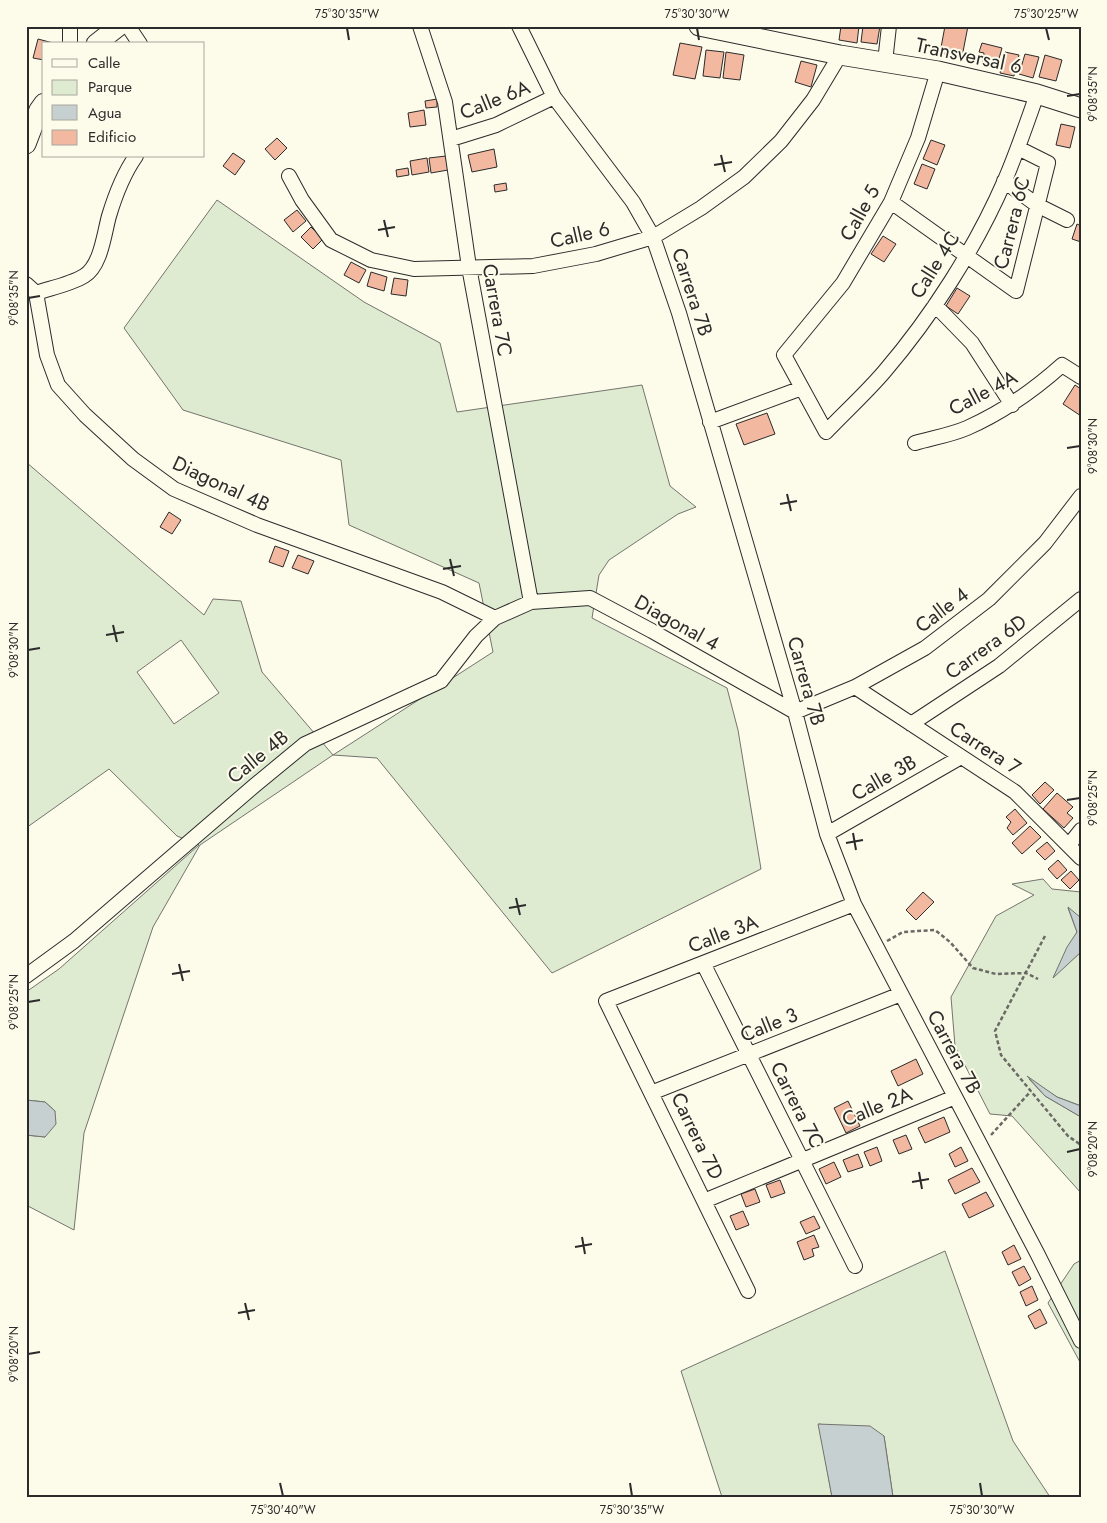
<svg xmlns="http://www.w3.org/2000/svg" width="1107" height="1523" viewBox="0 0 1107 1523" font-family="Jost,sans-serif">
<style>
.green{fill:#deebd1;stroke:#74746e;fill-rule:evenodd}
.water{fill:#c7d0d0;stroke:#74746e}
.building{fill:#f2b8a0;stroke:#2b2b2b}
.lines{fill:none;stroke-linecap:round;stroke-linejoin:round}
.street-casing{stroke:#2b2b2b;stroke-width:16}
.secondary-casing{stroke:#2b2b2b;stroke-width:21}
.path{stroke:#6a6964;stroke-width:2.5;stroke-dasharray:4 2.5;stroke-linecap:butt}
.street{stroke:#fdfbea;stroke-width:14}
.secondary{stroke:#fdfbea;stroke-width:19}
.ticks{fill:none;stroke:#2b2b2b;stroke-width:2}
.labels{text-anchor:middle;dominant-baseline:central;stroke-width:4;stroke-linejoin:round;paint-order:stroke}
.street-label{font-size:20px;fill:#2b2b2b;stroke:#fdfbea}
.neatline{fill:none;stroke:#2b2b2b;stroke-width:2}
.ticks-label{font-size:12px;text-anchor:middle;fill:#2b2b2b}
</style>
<rect width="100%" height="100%" fill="#fdfbea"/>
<path class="green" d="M217,200L364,302L440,343L457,412L642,385L670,486L696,507L678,514L609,560L599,575L592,618L727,688L738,730L761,869L552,973L377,758L333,755L200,845L153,927L84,1133L74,1230L26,1205V1135L45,1137L55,1111L45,1102L26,1100V992L59,969L199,845L177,836L109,769L26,828V462L204,615L213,599L241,601L262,672L333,755L493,652L479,583L349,525L341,460L183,410L124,328ZM181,640L219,693L174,724L137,672Z
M1043,879L1052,889L1081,892V918L1068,908L1077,932L1054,976L1081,952V1106L1057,1097L1029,1079L1045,1096L1081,1117V1193L1012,1116L990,1114L955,1046L951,997L996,916L1034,895L1012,884Z
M945,1251L1013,1441L1050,1497H893L884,1436L819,1424L832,1497H722L681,1371Z
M1081,1260V1364L1048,1303L1074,1264Z"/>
<path class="water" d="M1068,907L1081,918V952L1053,978L1067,947L1077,932Z
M1027,1076L1057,1097L1081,1106V1117L1045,1096Z
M26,1100L45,1102L55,1111L56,1124L45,1137L26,1135Z
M818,1424L870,1426L884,1436L893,1497H832Z"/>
<path class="building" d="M841,26H859L857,43L839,40Z
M863,26H880L877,44L861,42Z
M945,26H968L962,57L940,53Z
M38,39L57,44H44V60L33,58Z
M680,43L702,47L695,79L673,75Z
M982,43L1002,48L996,69L982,65L984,53L979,52Z
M706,50L724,52L720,78L703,76Z
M726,52L744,55L740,80L723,78Z
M1005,52L1019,55L1014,76L1000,73Z
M1025,54L1039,57L1033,78L1019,74Z
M1045,55L1062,60L1056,81L1039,77Z
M801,61L817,65L811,87L795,82Z
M437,99V107L426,108L425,101Z
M424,110L426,125L410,127L408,113Z
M1061,124L1075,127L1070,148L1056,145Z
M277,138L287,148L275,160L265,149Z
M931,140L945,145L937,165L923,159Z
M494,149L497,167L472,172L468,155Z
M233,153L245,161L235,175L223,166Z
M446,156L448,170L431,173L429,158Z
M427,158L429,172L412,175L410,161Z
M922,164L935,169L927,189L914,184Z
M408,168L409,175L397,177L396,170Z
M506,183L507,190L495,192L494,185Z
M297,210L306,221L293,232L284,220Z
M1077,224L1081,226V242L1072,239Z
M311,227L323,239L313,249L301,237Z
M883,236L896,244L884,262L871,254Z
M351,262L366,270L359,283L344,275Z
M371,272L387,277L384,291L367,286Z
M394,278L408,280L406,296L391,294Z
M957,288L970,296L958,314L946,306Z
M1075,385L1081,389V416L1063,404Z
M767,413L775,434L744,445L736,424Z
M169,512L181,520L172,534L160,527Z
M275,546L289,551L283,567L269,562Z
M298,555L314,561L308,574L292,568Z
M1045,782L1054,790L1040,804L1032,795Z
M1057,793L1073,807L1067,813L1073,818L1064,828L1043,809Z
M1015,809L1027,823L1013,835L1007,828L1011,822L1006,817Z
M1030,826L1041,837L1022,854L1012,843Z
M1047,842L1055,851L1045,860L1036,851Z
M1058,860L1067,870L1057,879L1048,869Z
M1071,871L1079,880L1070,889L1061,880Z
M923,892L934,902L916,920L906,910Z
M916,1059L923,1074L898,1086L891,1071Z
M848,1101L860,1126L846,1133L834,1108Z
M944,1117L950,1132L925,1143L918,1128Z
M906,1135L912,1149L899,1154L893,1140Z
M877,1147L882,1161L870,1166L864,1152Z
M961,1147L968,1161L955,1167L949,1154Z
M858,1154L863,1167L848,1172L843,1160Z
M834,1162L841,1177L826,1184L819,1169Z
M972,1168L980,1182L955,1194L948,1180Z
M780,1180L785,1193L771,1198L766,1185Z
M755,1189L760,1202L746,1207L741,1194Z
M986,1192L994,1206L969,1218L962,1204Z
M743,1211L749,1225L736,1230L730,1216Z
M814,1216L820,1228L806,1234L800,1222Z
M814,1235L819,1247L812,1249L814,1256L804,1260L797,1242Z
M1014,1245L1021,1259L1008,1265L1002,1252Z
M1024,1266L1031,1279L1019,1286L1012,1272Z
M1032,1286L1038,1300L1026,1306L1020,1292Z
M1040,1309L1047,1323L1035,1329L1028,1316Z"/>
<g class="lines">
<defs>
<path id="street" d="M128,26L140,44
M420,26L445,102L469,267L531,602
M519,26L554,97L633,202L653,237L679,313L795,712L827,834L854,904L1037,1253L1081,1341
M70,44V26
M885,62L889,26
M938,71L918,138L891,202L843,283L784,355L826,432C845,412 866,393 884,372C932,316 976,247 1005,180C1017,152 1027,123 1037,94
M451,139L496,125L554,97
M289,176L302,200L331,240L371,260L414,269L533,266L596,254L653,237L701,208L744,177L781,141L813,100L840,55
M1004,181L1037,205L1067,220
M891,202L1016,291L1048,163L1018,148
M26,284L36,293L47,355L58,385L85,415L133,459L174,489L257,525L442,592L495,618
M36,293C51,288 71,284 84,276C101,266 104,234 109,216C115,196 124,173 136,156
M935,305L972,343L1012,405
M710,422L802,388
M915,443C932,438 951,435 967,428C1003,412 1033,391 1062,365L1081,377
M855,687L1015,792L1081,858
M795,712L855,687L925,648L989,599L1045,543L1081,496
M911,724L999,666L1081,599
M827,834L961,757
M1069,845L1081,830
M703,963L855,1266
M26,976L74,941L254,786L305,744L441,681L476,636L495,618L531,602L590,598L652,631L795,712
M651,1093L901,994
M704,1201L955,1097
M748,1291L606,1001L854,904"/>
<path id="secondary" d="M699,26L840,55L938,71L1037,94L1081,108
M96,44L119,26
M26,144L39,110L44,103"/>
</defs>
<use href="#street" class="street-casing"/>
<use href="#secondary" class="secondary-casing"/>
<path class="path" d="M1045,936L995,1031L1001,1055L1068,1136L1081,1145
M887,941L903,932L935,930L950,942L973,968L996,974L1026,973L1038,979
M991,1135L1031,1091"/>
<use href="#street" class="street"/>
<use href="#secondary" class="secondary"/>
</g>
<path class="ticks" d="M347,28L349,40M697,28L699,40M1046,28L1049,40M1067,96L1080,94M721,155L725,172M714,165L732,162M384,220L388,237M378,230L395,227M28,298L40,296M1067,448L1080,446M787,494L791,511M780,504L797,501M450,559L454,576M443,569L461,566M113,625L117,642M106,635L124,632M28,650L40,648M1067,800L1080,798M853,833L856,850M846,843L863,840M516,898L520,915M509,908L526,905M179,964L183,981M172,974L190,971M28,1002L40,1000M1067,1152L1080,1149M919,1172L922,1189M912,1182L929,1179M582,1237L585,1254M575,1247L592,1244M245,1303L249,1320M238,1313L255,1310M28,1354L40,1352M280,1483L283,1496M630,1483L632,1496M980,1483L982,1496"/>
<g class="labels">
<g class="street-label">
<text transform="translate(969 56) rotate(12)">Transversal 6</text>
<text transform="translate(495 100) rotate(-22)">Calle 6A</text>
<text transform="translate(860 213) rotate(-61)">Calle 5</text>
<text transform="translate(1012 223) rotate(-76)">Carrera 6C</text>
<text transform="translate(580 235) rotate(-13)">Calle 6</text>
<text transform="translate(935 265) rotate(-58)">Calle 4C</text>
<text transform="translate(692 292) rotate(72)">Carrera 7B</text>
<text transform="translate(497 310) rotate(80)">Carrera 7C</text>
<text transform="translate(983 393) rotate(-28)">Calle 4A</text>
<text transform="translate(221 484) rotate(25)">Diagonal 4B</text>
<text transform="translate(942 610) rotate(-37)">Calle 4</text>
<text transform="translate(677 623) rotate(29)">Diagonal 4</text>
<text transform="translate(986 647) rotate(-36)">Carrera 6D</text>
<text transform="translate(806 681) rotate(74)">Carrera 7B</text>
<text transform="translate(985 748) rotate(33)">Carrera 7</text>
<text transform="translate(258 757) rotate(-39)">Calle 4B</text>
<text transform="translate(884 778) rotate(-30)">Calle 3B</text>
<text transform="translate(723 934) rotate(-21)">Calle 3A</text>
<text transform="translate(769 1025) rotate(-22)">Calle 3</text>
<text transform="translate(954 1052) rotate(62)">Carrera 7B</text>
<text transform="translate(797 1105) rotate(63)">Carrera 7C</text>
<text transform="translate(877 1107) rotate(-22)">Calle 2A</text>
<text transform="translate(697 1136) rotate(64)">Carrera 7D</text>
</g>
</g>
<rect width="1107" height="1523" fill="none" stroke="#fdfbea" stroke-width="55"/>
<rect x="42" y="42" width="162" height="115" fill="#fdfbea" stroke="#a9a89e"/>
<rect x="52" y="59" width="25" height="8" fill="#fdfbea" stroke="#a9a89e"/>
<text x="88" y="68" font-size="15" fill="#2b2b2b">Calle</text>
<rect x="52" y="80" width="25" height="15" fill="#deebd1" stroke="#a9a89e"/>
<text x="88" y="92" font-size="15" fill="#2b2b2b">Parque</text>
<rect x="52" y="105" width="25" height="15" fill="#c7d0d0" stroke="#a9a89e"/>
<text x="88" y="118" font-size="15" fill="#2b2b2b">Agua</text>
<rect x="52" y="130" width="25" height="15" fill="#f2b8a0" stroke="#a9a89e"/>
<text x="88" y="142" font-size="15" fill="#2b2b2b">Edificio</text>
<rect x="28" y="28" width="1052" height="1468" class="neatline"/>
<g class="ticks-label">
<text x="347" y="18">75°30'35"W</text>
<text x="697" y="18">75°30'30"W</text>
<text x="1046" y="18">75°30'25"W</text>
<text transform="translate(1093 94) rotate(-90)" y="4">9°08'35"N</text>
<text transform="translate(14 298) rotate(-90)" y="4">9°08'35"N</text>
<text transform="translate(1093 446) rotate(-90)" y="4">9°08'30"N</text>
<text transform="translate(14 650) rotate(-90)" y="4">9°08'30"N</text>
<text transform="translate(1093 798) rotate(-90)" y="4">9°08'25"N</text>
<text transform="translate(14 1002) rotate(-90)" y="4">9°08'25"N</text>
<text transform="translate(1093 1149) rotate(-90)" y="4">9°08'20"N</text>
<text transform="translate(14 1354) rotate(-90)" y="4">9°08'20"N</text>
<text x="283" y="1514">75°30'40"W</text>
<text x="632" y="1514">75°30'35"W</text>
<text x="982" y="1514">75°30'30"W</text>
</g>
</svg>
